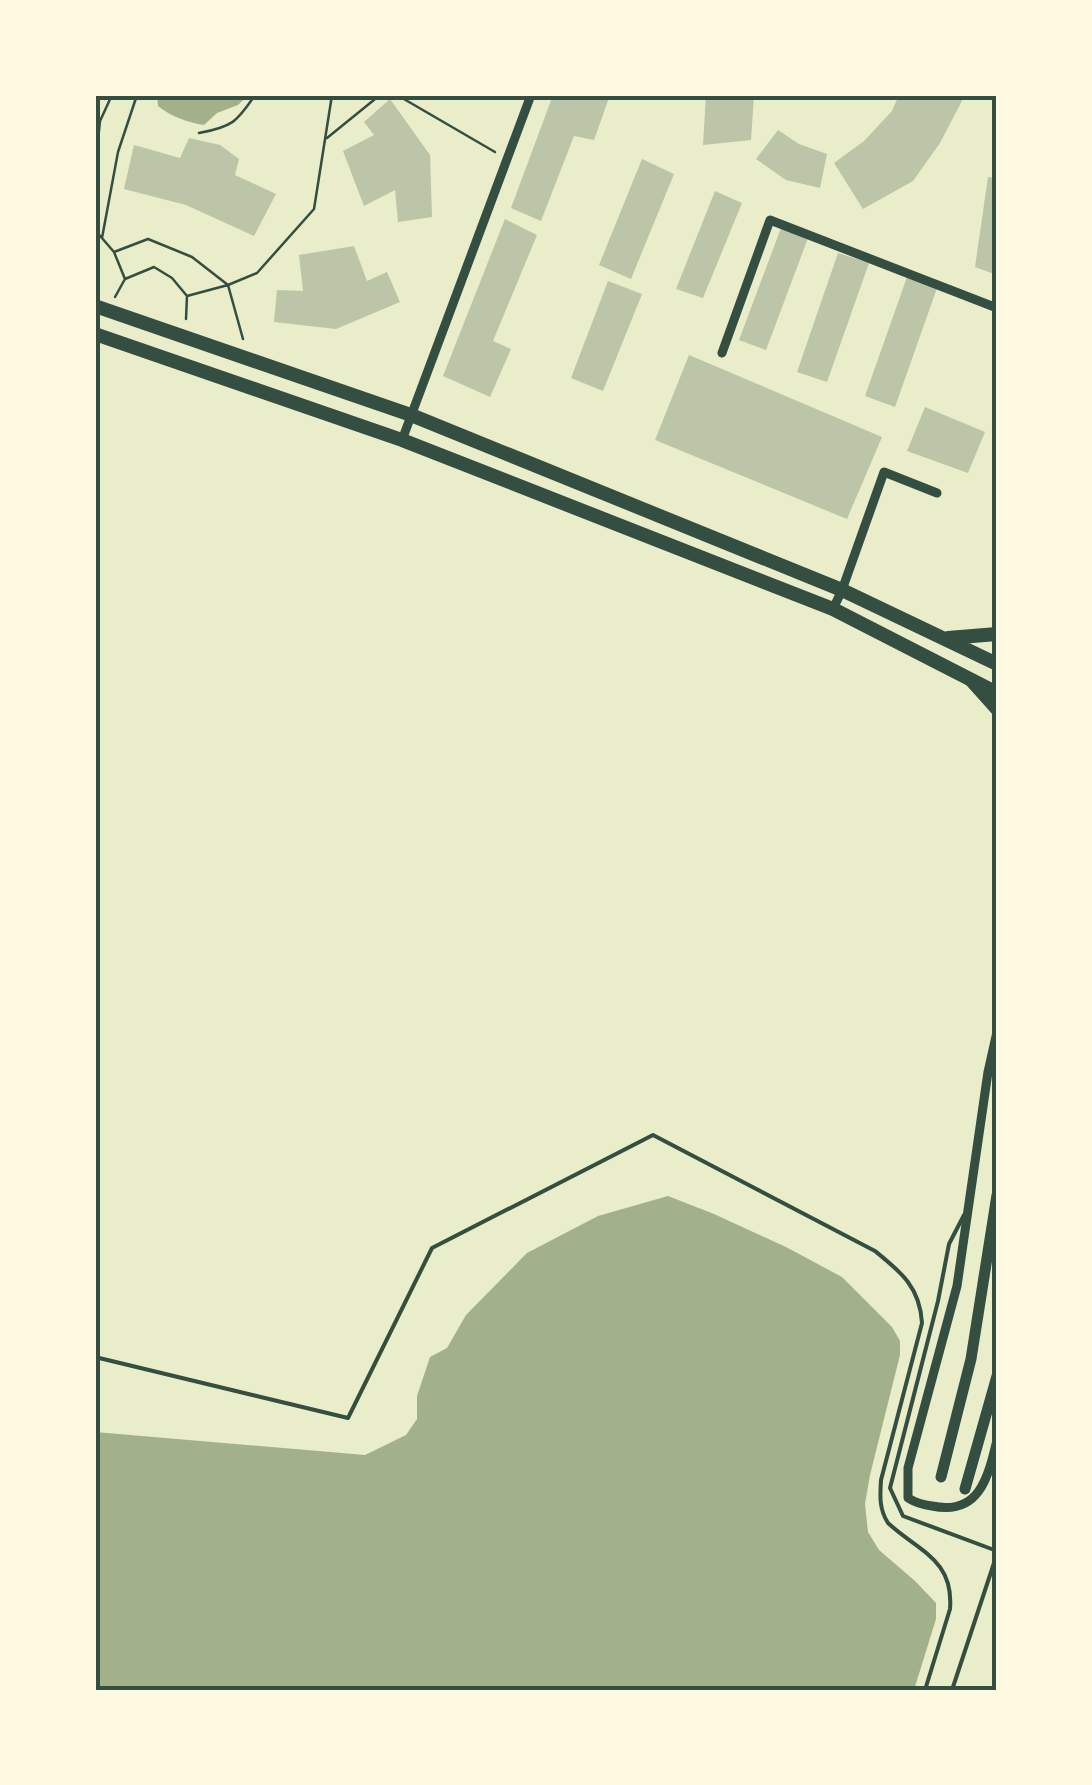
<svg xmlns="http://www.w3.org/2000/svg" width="1092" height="1785" viewBox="0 0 1092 1785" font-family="Rubik,sans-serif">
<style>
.water{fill:#a3b18a}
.building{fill:#bcc5a7}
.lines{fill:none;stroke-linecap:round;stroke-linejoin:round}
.path{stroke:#344e41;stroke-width:2.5}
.service{stroke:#344e41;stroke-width:4}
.minor{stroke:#344e41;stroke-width:9}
.secondary{stroke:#344e41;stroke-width:11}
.primary{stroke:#344e41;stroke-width:14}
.neatline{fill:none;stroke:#344e41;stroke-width:4}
</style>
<rect width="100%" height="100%" fill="#e9edc9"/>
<path class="water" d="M157,95H248L238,105L217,113L204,125C189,123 170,116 158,106Z
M668,1196L714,1214L786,1247L842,1277L892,1327L900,1341V1355L870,1475L865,1504L868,1532L879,1550L915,1581L936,1603V1619L914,1690H95V1432L365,1455L406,1435L417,1419V1396L430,1357L447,1348L466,1315L527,1253L598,1216Z"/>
<path class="building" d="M553,95H610L594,140L574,136L541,221L511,208Z
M706,95H754L751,140L703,145Z
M899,95H965L940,143L913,181L863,209L834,163L864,141L892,111Z
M390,99L430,155L432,217L398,222L395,190L364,206L343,151L374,135L364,122Z
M778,130L799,144L827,154L820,188L786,180L756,159Z
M189,138L220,145L239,159L235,175L276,194L254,236L186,205L124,189L134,145L180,158Z
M642,159L674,174L631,279L599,265Z
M988,177L997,178V275L975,267Z
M715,191L742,203L703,298L676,289Z
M505,219L537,235L493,341L511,349L490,397L443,376Z
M781,228L808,238L766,350L739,340Z
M354,246L367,281L387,272L400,302L336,329L274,322L277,290L303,291L299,255Z
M838,253L869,263L827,382L797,372Z
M907,277L937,288L895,407L865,396Z
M608,281L642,294L603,391L571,378Z
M689,355L882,437L847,519L655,440Z
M925,407L985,432L968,473L907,451Z"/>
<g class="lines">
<path class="path" d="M397,95L495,152
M199,133C232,127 237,122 255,95
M327,138L380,95
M95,171L100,121L112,95
M95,230L114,252L125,279L115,297
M102,238L118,152L137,95
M114,252L148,239L192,257L228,285L187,296
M125,279L154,267L172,278L187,296L186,319
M243,339L228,285L257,273L314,209L332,95"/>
<path class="service" d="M964,1215L949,1244L938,1301L890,1488L903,1516L997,1551
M95,1357L348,1418L432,1248L653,1135L875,1251C901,1272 920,1287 922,1323L881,1480C880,1496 879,1509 888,1523C918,1551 954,1559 950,1609L925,1690
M952,1690L997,1554"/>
<path class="minor" d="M722,353L770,220L997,308
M402,440L531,95
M833,609L842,590L884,472L937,493
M997,1032L988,1072L957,1286L908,1468V1498C916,1503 923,1505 932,1506C979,1516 988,1478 997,1440"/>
<path class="secondary" d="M971,682L997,711
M941,1477L971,1359L997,1195
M965,1489L997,1376"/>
<path class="primary" d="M95,306L411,415L842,590L997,664
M95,334L402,440L833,609L997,693
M948,638L997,634"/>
</g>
<rect width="1092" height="1785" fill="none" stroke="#fefae0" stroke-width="195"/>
<rect x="98" y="98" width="896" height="1590" class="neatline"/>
</svg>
